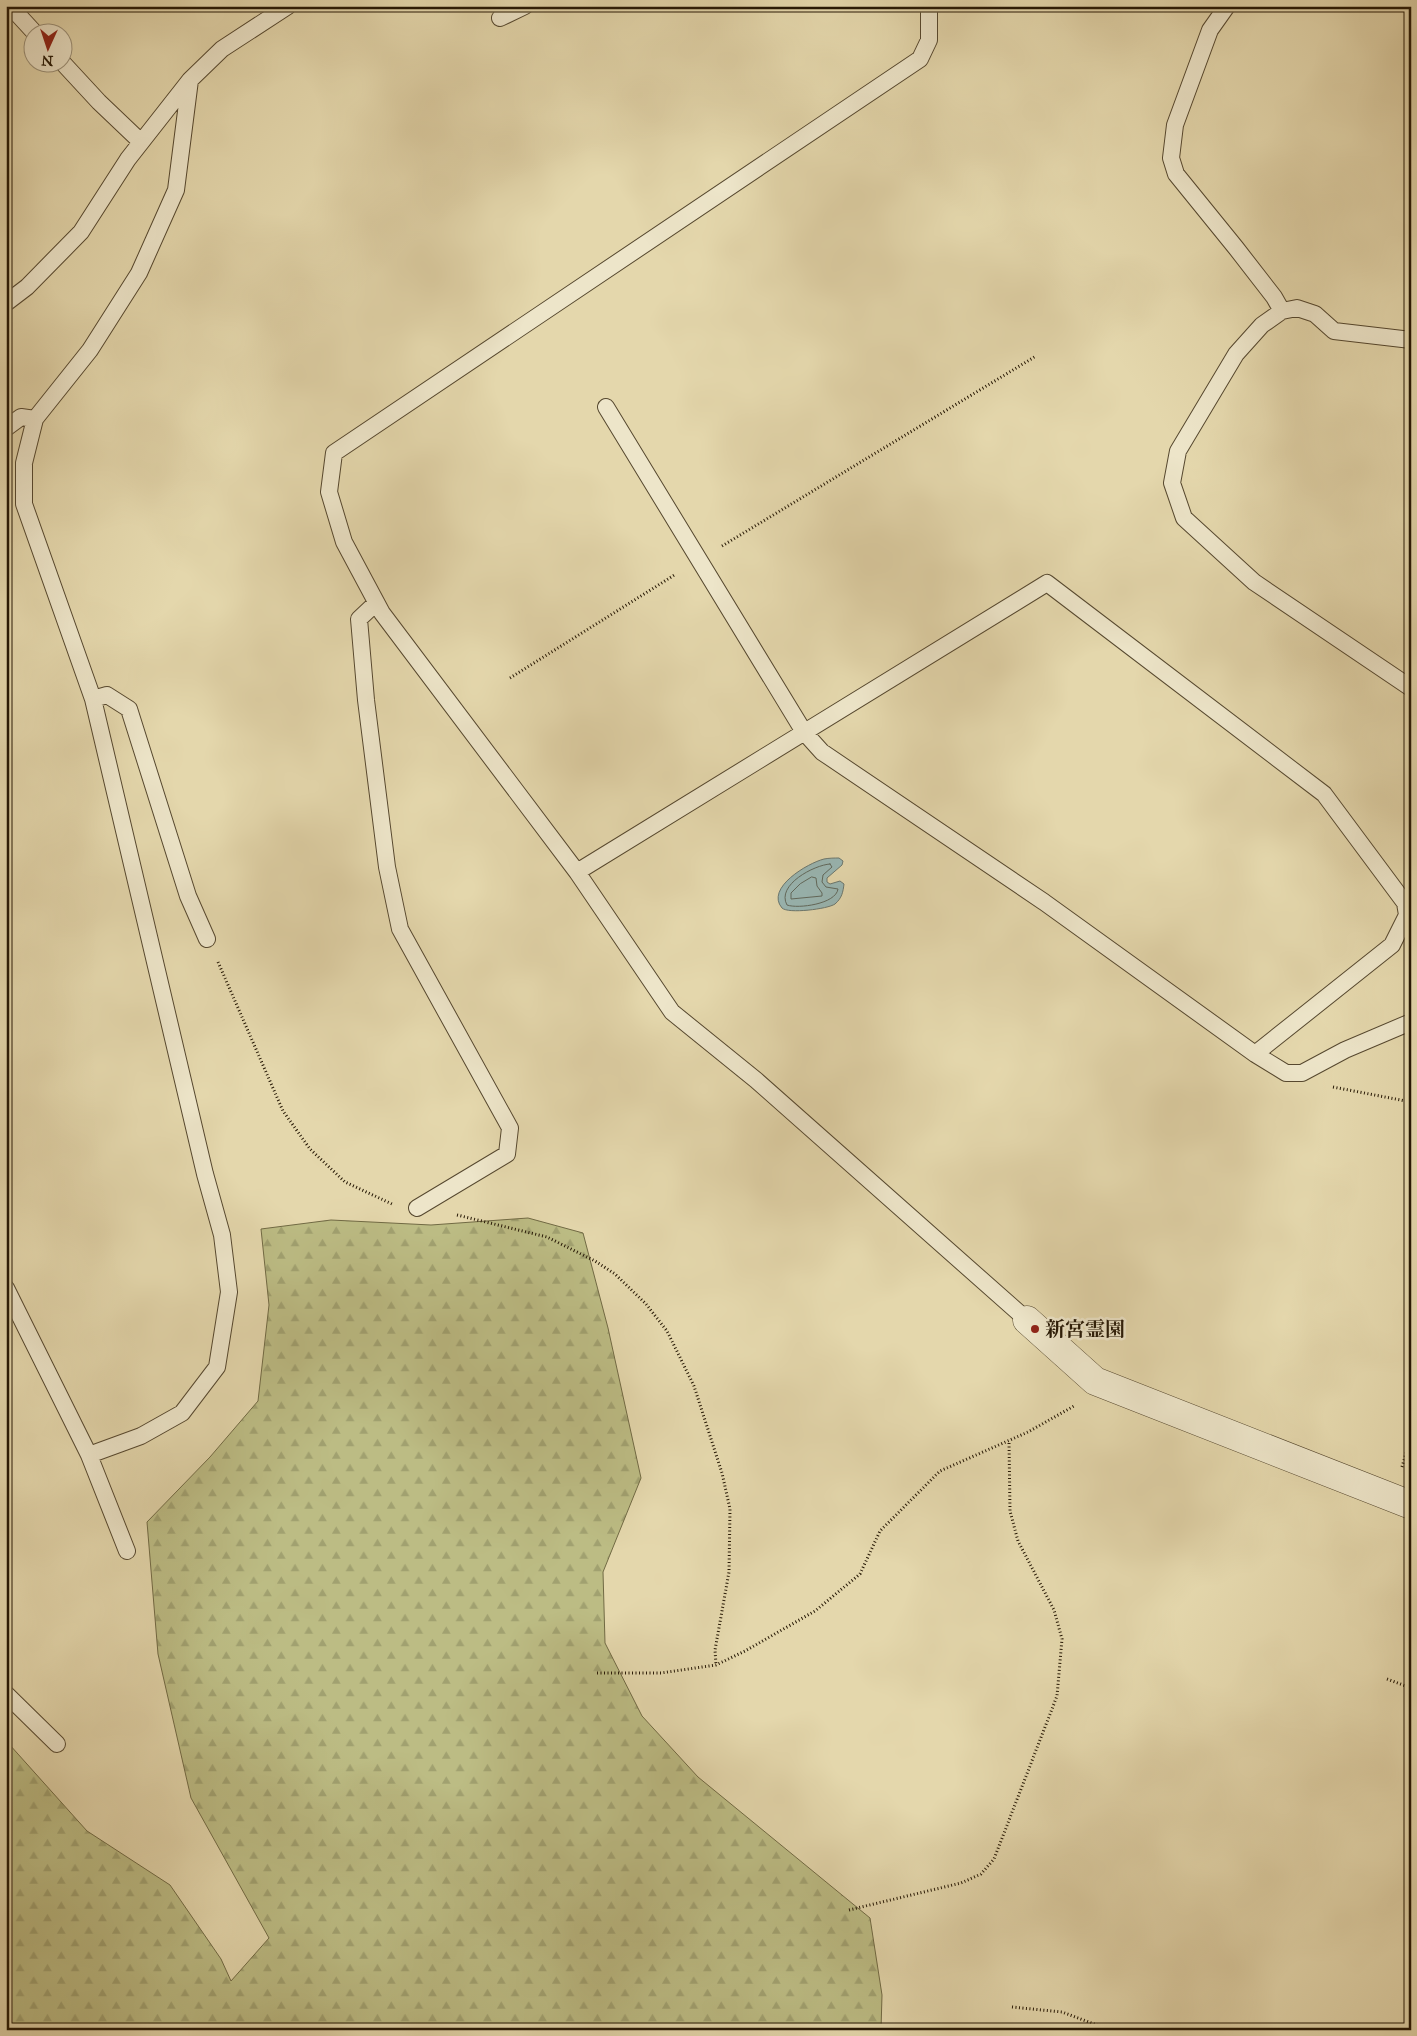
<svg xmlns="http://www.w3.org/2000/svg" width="1417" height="2036" viewBox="0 0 1417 2036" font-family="'IM FELL Great Primer','Noto Serif JP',serif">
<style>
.forest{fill:url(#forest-firs);stroke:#716a44}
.water{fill:#99b7b4;stroke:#6b776e}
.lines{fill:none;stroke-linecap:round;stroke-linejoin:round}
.shore{stroke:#60685c;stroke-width:1}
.lane-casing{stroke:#56482f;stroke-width:18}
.street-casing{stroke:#56482f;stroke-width:29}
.path{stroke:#261805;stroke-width:3;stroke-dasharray:1 2.5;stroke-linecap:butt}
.lane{stroke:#ede5c9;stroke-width:16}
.street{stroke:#ede5c9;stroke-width:28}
.poi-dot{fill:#8f2418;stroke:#ede5c9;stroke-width:2}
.labels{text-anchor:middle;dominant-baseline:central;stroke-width:5;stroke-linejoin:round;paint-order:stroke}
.poi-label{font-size:20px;font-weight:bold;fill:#261805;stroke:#ede5c9;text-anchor:start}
</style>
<defs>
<pattern id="forest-firs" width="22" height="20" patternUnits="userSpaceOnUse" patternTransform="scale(1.25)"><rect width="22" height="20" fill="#bcbc84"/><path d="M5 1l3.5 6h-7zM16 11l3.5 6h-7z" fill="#a1a170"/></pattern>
</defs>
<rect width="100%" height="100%" fill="#e4d7ac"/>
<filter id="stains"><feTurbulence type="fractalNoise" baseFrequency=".004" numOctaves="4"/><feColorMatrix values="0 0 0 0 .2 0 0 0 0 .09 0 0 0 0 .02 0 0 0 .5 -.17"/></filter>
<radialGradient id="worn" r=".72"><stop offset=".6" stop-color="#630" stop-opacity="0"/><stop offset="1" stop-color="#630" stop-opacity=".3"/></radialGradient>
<path class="forest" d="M528,1218L583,1233L608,1328L641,1478L603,1572L605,1643L642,1716L698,1777L870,1918L882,1995L881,2030H6V1744H9L87,1831L170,1885L221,1959L231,1981L269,1938L191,1798L158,1654L147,1522L210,1457L258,1401L269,1305L261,1229L331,1220L431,1225Z"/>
<path class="water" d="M839,858L843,861L842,865L827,878V882L830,884L840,881L844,884C843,892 842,898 835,904C828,909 788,914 782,908C765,888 808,863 824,859C829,858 835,858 839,858Z"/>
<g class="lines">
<path class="shore" d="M830,864L832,867L823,875L822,882L826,887L838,889C836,904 798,909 787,905C776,885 814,865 830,864Z
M812,877L816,878L817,886L822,893V896L791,899V893L800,884Z"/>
<defs>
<path id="lane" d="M10,6L34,32
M929,6V40L920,59L334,453L329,492L344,542L382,613L577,872L672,1012L756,1080L1027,1320
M1227,6L1210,30L1175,125L1171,158L1176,174L1236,248L1274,297L1282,311
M500,18L525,6
M62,62L99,102L141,142
M6,303L27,287L81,232L128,159L190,80L222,49L288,6
M1411,340L1334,331L1315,314L1297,308L1282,311L1262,325L1236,354L1178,451L1172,483L1184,518L1254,582L1411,688
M606,407L804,732L822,752L1044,902L1255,1054L1286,1073H1302L1345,1050L1411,1022
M6,428L21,417L35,419
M376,603L359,619L366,700L387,867L400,929L510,1128L507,1154L417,1208
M93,699L107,695L129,709L188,896L207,939
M577,872L1047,583L1324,794L1405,903L1407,915L1392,945L1255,1054
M6,1288L89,1455L141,1436L182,1413L217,1367L229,1292L222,1235L205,1174L93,699L24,504V463L35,419L90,350L139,273L176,190L190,80
M89,1455L127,1551
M6,1694L57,1744"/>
<path id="street" d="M1027,1320L1095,1381L1411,1505"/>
</defs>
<use href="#lane" class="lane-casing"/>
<use href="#street" class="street-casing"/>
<path class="path" d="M722,546L1036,356
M510,678L676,574
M218,962L283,1111L310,1149L345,1182L392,1204
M1333,1087L1411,1102
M457,1215L547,1237L595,1261L615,1274L646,1304L667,1331L694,1386L722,1473L730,1509L729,1572L715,1650L716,1665
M1402,1467L1411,1436
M597,1673H661L716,1665L745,1651L815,1611L860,1574L880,1531L940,1471L1028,1432L1074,1406
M1387,1679L1411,1688
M849,1910L961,1883L981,1874L994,1859L1057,1696L1062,1639L1054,1610L1018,1541L1010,1511L1009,1441
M1012,2007L1062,2012L1110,2030"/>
<use href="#lane" class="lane"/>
<use href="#street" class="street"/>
</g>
<circle class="poi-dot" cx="1035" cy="1329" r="5"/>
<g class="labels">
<g class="poi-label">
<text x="1045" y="1329">新宮霊園</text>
</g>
</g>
<rect width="1417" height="2036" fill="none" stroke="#e4d7ac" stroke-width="25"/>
<rect x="8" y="8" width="1402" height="2021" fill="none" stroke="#261805" stroke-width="2.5"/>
<rect x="12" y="12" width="1392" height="2011" fill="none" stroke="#261805"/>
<g transform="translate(48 48) rotate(183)"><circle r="24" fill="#ede5c9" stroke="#9d937b"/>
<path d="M0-4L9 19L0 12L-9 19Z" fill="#8f2418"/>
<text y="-8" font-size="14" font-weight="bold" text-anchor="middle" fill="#261805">N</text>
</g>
<rect width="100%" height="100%" filter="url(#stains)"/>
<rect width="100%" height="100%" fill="url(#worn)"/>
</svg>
